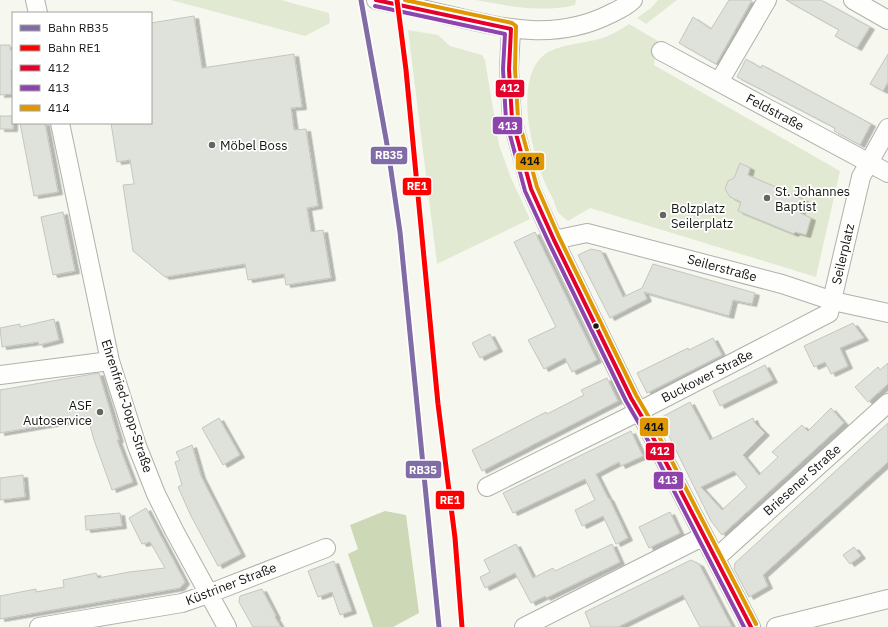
<svg xmlns="http://www.w3.org/2000/svg" width="888" height="627" viewBox="0 0 888 627" font-family="'IBM Plex Sans',sans-serif">
<style>
.green{fill:#e2e9d2}
.forest{fill:#cdd8b6}
.building{fill:#dfe1db;stroke:#c4c6bf;fill-rule:evenodd;filter:url(#shadow)}
.lines{fill:none;stroke-linecap:round;stroke-linejoin:round}
.minor-casing{stroke:#afb1aa;stroke-width:20}
.minor{stroke:#fefefd;stroke-width:18}
.bus-1-casing{stroke:#fff;stroke-width:7}
.bus-2-casing{stroke:#fff;stroke-width:7}
.bus-3-casing{stroke:#fff;stroke-width:7}
.bus-1{stroke:#e4002b;stroke-width:4}
.bus-2{stroke:#8e44ad;stroke-width:4}
.bus-3{stroke:#e09802;stroke-width:4}
.rail-1-casing{stroke:#fff;stroke-width:8}
.rail-2-casing{stroke:#fff;stroke-width:8}
.rail-1{stroke:#816da6;stroke-width:5}
.rail-2{stroke:#f00;stroke-width:5}
.poi-dot{fill:#64665f;stroke:#fff;stroke-width:1.5}
.bus-dot{fill:#151712;stroke:#fff;stroke-width:1.5}
.labels{text-anchor:middle;dominant-baseline:central;stroke-width:3.5;stroke-linejoin:round;paint-order:stroke}
.street-label{font-size:13px;fill:#151712;stroke:#fff}
.poi-label{font-size:13px;fill:#151712;stroke:#fff;text-anchor:start}
.line-badge{stroke:#fff;stroke-width:1.5}
.badge-label{font-size:11px;text-anchor:middle;font-weight:bold;fill:#fff}
.pale-badge-label{font-size:11px;text-anchor:middle;font-weight:bold;fill:#111}
</style>
<defs>
<filter id="shadow"><feDropShadow dx="4.5" dy="2.5" stdDeviation="0" flood-color="#0004"/></filter>
</defs>
<rect width="100%" height="100%" fill="#f6f8ef"/>
<path class="green" d="M171,0H281L329,13L330,23L305,36Z
M476,0H576L575,5C543,13 508,6 476,0Z
M658,0H677L646,24L637,18L651,8Z
M629,24L658,41L654,65L840,171L816,277L590,208L568,221C566,219 561,216 559,213C556,210 555,203 553,199C551,194 547,189 545,183C532,152 513,80 544,55C556,45 584,43 599,39C610,36 620,30 629,24Z
M408,30L438,35L450,46L482,55L485,60L499,145L511,178L530,219L437,264Z"/>
<path class="forest" d="M385,511L406,515L419,613L393,627H373L348,554L358,549L350,525Z"/>
<path class="building" d="M729,0H752L716,64L679,43L693,17L711,29Z
M786,0H821L870,27L857,48L835,36L839,30Z
M194,16L202,68L294,54L302,107L291,108L294,130L306,129L318,206L307,208L311,232L323,230L331,278L286,285L284,274L248,280L245,264L165,277L133,251L123,185L134,184L130,160L117,162L111,123H151V23Z
M0,45H10V50H13V70H11L12,94L0,95Z
M888,54V82L883,91L870,84Z
M746,59L761,68L762,65L871,124L860,145L834,131L835,128L737,77Z
M0,116H13V129H0Z
M20,123H45L58,192L34,196Z
M740,163L750,168L748,175L805,200L800,213L811,218L806,235L795,232L794,234L738,211L741,202L730,197L725,189L728,181L734,178Z
M63,212L75,271L53,275L41,217Z
M535,232L597,360L572,372L565,358L544,369L528,340L556,327L514,242Z
M591,249L601,251L623,297L642,288L653,264L755,293L752,304L733,300L729,316L644,292L647,299L610,318L578,255Z
M54,319L59,340L39,345L38,342L2,347L0,328L20,324V327Z
M853,323L864,338L840,348L848,366L831,374L825,362L814,367L804,346Z
M490,334L498,349L480,358L472,343Z
M713,338L722,355L647,393L637,373L688,348L689,350Z
M888,363V384L868,402L855,387L878,367L880,370Z
M765,365L773,380L720,406L713,391Z
M99,373L119,440H117L133,482L112,490L94,440L88,418L0,433V390Z
M607,378L618,401L482,471L472,450L546,412L547,414L584,395L581,390Z
M690,402L710,440L753,418L755,423L765,433L743,455L759,475L778,457L772,452L802,425L808,431L831,408L844,423L722,535L711,521L660,418ZM734,471L747,487L722,510L701,487Z
M219,418L240,455L223,465L202,428Z
M888,423V462L763,575L768,586L749,597L734,569L735,563Z
M631,431L643,456L621,466L619,462L596,474L608,498H609L628,538L616,544L603,516L582,526L575,510L595,500L585,479L513,513L503,493Z
M192,445L201,476L241,554L218,566L191,516L178,487L182,485L175,462L180,460L176,452Z
M23,475L25,497L0,500V478Z
M146,508L185,582L180,588L0,619V596L36,589V592L64,587L63,580L96,573L98,578L129,572L165,568L150,542L142,544L129,518Z
M670,512L680,533L649,548L639,527Z
M120,513L122,526L86,530L85,516Z
M516,544L533,578L553,568L555,571L612,544L620,562L546,598L545,596L531,603L515,573L485,588L480,577L490,572L484,560Z
M854,547L861,556L850,564L843,555Z
M691,560L699,564L732,627H700L683,595L618,627H591L585,612Z
M334,561L352,611L340,615L332,592L318,597L308,571Z
M262,589L276,616L275,617L281,627H253L239,602L240,596Z"/>
<g class="lines">
<defs>
<path id="minor" d="M35,0L38,13
M376,0C397,4 419,8 439,13C499,27 552,43 610,14C618,10 626,7 633,0
M853,0L888,20
M511,29L509,69L512,119L531,189L554,240L631,398L645,422L751,627
M661,51L888,173
M719,82L767,0
M60,123L110,361L137,446L156,494L175,532L227,627
M554,240L587,233L782,284L833,301L888,313
M0,375L110,361
M487,487L626,418L829,313L861,177L888,128
M716,558L888,403
M39,627L182,603L208,594L326,548
M524,627L704,536
M776,627L888,599"/>
</defs>
<use href="#minor" class="minor-casing"/>
<use href="#minor" class="minor"/>
<defs>
<path id="bus-1" d="M376,0L511,29L509,69L512,119L531,189L554,240L631,398L645,422L751,627"/>
<path id="bus-2" d="M375,6L505,34L503,69L506,120L525,191L549,243L626,401L640,425L744,627"/>
<path id="bus-3" d="M405,0L512,23L516,26L515,69L518,118L537,187L559,237L636,395L650,419L756,624"/>
</defs>
<use href="#bus-1" class="bus-1-casing"/>
<use href="#bus-2" class="bus-2-casing"/>
<use href="#bus-3" class="bus-3-casing"/>
<use href="#bus-1" class="bus-1"/>
<use href="#bus-2" class="bus-2"/>
<use href="#bus-3" class="bus-3"/>
<defs>
<path id="rail-1" d="M361,0L388,150L400,232L439,627"/>
<path id="rail-2" d="M397,0L406,70L438,404L455,538L462,627"/>
</defs>
<use href="#rail-1" class="rail-1-casing"/>
<use href="#rail-2" class="rail-2-casing"/>
<use href="#rail-1" class="rail-1"/>
<use href="#rail-2" class="rail-2"/>
</g>
<g class="poi-dot">
<circle cx="212" cy="145" r="4"/>
<circle cx="767" cy="198" r="4"/>
<circle cx="663" cy="215" r="4"/>
<circle cx="100" cy="412" r="4"/>
</g>
<circle class="bus-dot" cx="596" cy="326" r="3.5"/>
<g class="labels">
<g class="street-label">
<text transform="translate(775 112) rotate(28)">Feldstraße</text>
<text transform="translate(843 254) rotate(-77)">Seilerplatz</text>
<text transform="translate(722 268) rotate(15)">Seilerstraße</text>
<text transform="translate(707 376) rotate(-27)">Buckower Straße</text>
<text transform="translate(127 406) rotate(72)">Ehrenfried-Jopp-Straße</text>
<text transform="translate(802 480) rotate(-42)">Briesener Straße</text>
<text transform="translate(231 584) rotate(-21)">Küstriner Straße</text>
</g>
<g class="poi-label">
<text x="220" y="145">Möbel Boss</text>
<text x="775" y="191">St. Johannes<tspan x="775" dy="15">Baptist</tspan></text>
<text x="671" y="208">Bolzplatz<tspan x="671" dy="15">Seilerplatz</tspan></text>
<text x="92" y="405" text-anchor="end">ASF<tspan x="92" dy="15">Autoservice</tspan></text>
</g>
</g>
<g class="line-badge">
<rect x="495" y="79" width="30" height="19" rx="4" fill="#e4002b"/>
<rect x="492" y="116" width="31" height="19" rx="4" fill="#8e44ad"/>
<rect x="370" y="146" width="38" height="19" rx="4" fill="#816da6"/>
<rect x="515" y="152" width="30" height="19" rx="4" fill="#e09802"/>
<rect x="402" y="177" width="30" height="19" rx="4" fill="#f00"/>
<rect x="639" y="417" width="30" height="20" rx="4" fill="#e09802"/>
<rect x="645" y="442" width="30" height="19" rx="4" fill="#e4002b"/>
<rect x="405" y="460" width="37" height="19" rx="4" fill="#816da6"/>
<rect x="653" y="471" width="31" height="19" rx="4" fill="#8e44ad"/>
<rect x="435" y="490" width="30" height="20" rx="4" fill="#f00"/>
</g>
<g class="badge-label">
<text x="510" y="92">412</text>
<text x="508" y="130">413</text>
<text x="389" y="159">RB35</text>
<text x="417" y="190">RE1</text>
<text x="660" y="455">412</text>
<text x="423" y="474">RB35</text>
<text x="668" y="484">413</text>
<text x="450" y="504">RE1</text>
</g>
<g class="pale-badge-label">
<text x="530" y="165">414</text>
<text x="654" y="431">414</text>
</g>
<rect x="12" y="12" width="140" height="112" fill="#ffffff" stroke="#a1a2a0"/>
<rect x="20" y="25" width="20" height="6" fill="#816da6" stroke="#a1a2a0"/>
<text x="48" y="32" font-size="12" fill="#151712">Bahn RB35</text>
<rect x="20" y="45" width="20" height="6" fill="#ff0000" stroke="#a1a2a0"/>
<text x="48" y="52" font-size="12" fill="#151712">Bahn RE1</text>
<rect x="20" y="65" width="20" height="6" fill="#e4002b" stroke="#a1a2a0"/>
<text x="48" y="72" font-size="12" fill="#151712">412</text>
<rect x="20" y="85" width="20" height="6" fill="#8e44ad" stroke="#a1a2a0"/>
<text x="48" y="92" font-size="12" fill="#151712">413</text>
<rect x="20" y="105" width="20" height="6" fill="#e09802" stroke="#a1a2a0"/>
<text x="48" y="112" font-size="12" fill="#151712">414</text>
</svg>
